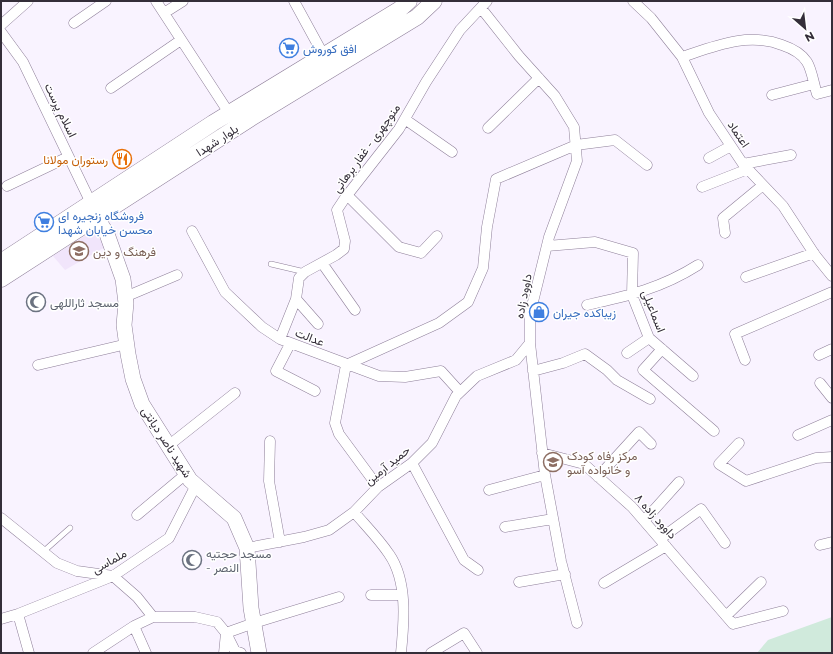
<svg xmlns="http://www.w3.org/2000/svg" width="833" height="654" viewBox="0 0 833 654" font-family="Montserrat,Vazirmatn,sans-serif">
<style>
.built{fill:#f1e5fb}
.green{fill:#d0eadc}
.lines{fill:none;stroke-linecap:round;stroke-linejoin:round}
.service-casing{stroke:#8e7f99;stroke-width:6}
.minor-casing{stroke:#8e7f99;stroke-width:11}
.secondary-casing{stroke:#8e7f99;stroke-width:16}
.primary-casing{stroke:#8e7f99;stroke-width:17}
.service{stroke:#fff;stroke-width:5}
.minor{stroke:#fff;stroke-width:10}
.secondary{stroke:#fff;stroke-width:15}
.primary{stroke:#fff;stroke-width:16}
.labels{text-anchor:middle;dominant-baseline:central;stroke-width:3;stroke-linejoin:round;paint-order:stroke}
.shop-label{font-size:12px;fill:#366cbe;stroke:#fff;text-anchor:start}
.street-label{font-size:12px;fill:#342e39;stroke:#fff}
.food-label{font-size:12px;fill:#c56008;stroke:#fff;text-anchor:end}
.education-label{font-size:12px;fill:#785e54;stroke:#fff;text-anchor:start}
.worship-label{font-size:12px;fill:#5b616d;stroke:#fff;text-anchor:start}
</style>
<rect width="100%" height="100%" fill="#f9f3ff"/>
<path class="built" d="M91,232L99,238L105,247L65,270L53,256Z"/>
<path class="green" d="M832,617V653H757L768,640Z"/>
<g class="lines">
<defs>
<path id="service" d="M271,264L305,272
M44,551L70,528"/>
<path id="minor" d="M156,1L229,113
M294,1L324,56
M633,1L651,18L682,57L709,113L743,164L783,206L815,255L832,276
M481,8L519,56L555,96L574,127L577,161L549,237L530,314V343L545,475L561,561L577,623
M164,13L183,1
M74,23L106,1
M1,25L28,1
M1,32L23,62L91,203
M682,57C715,46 748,32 782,45C791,48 802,54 807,62C812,70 814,85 817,94L832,90
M111,88L181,40
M772,95L814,84
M406,120L452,152
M488,128L539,78
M709,158L731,146
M743,164L791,155
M7,186L68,157
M702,187L748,169
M347,195L399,247L421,253L437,236
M192,231L225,292L262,327L280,339L379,376L405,377L441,371L460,392
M725,233L723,218L763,185
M547,246L595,242L633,253L632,295L649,338L693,376
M322,263L355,310
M746,277L814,253
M125,297L177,275
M296,299L318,324
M587,305C628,296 662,288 698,265
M280,339L296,299L299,278L305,272L336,255L344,249L345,241L337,210L345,198L399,129L426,82L460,30L487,1
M290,344L276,371L315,391
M662,349L643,370L714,431
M627,353L649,338
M819,355L832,349
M745,360L735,334L832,292
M38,365L127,344
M533,371L563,363L585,354L607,370L617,380L650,399
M820,383L832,398
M798,435L832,420
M270,441L269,481L280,542
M739,443L719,464L746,481L816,458L832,457
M168,446L235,393
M542,453L584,464L632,507L733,624L783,611
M412,463L464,560L478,570
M598,477L639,432L651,444
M378,487L339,434L335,423L346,365L439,323L468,302L483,268L487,227L496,179L576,145L615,140L647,165
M489,490L545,475
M354,512C366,526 379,539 389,554C408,581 404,623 401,653
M137,515L186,474
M1,518L57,563L77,571L113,576L137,597L153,617
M644,521L679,482
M505,527L553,519
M660,539L701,509L725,543
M820,545L832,542
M247,548L304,537L329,530L354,512L378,487L412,463L432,443L456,396L477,376L516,360L530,343
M519,582L565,574
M604,583L666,546
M371,595H402
M18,614L29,653
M726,616L761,582
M1,619L18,614L113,576L169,538L196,485
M134,626L146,653
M93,653L134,626L153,617H195L217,622L226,633L235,651L241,653
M224,653L226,633L254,623L339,597
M431,653L464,633L477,653"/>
<path id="secondary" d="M97,218L107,234L123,279L126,303L124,325L128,354L133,379L142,404L190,480L234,518L247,548L251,608L259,653"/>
<path id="primary" d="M1,262L213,123L400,9L409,1
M1,279L251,118L417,17L434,1"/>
</defs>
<use href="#service" class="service-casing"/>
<use href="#minor" class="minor-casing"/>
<use href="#secondary" class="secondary-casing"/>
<use href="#primary" class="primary-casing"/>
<use href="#service" class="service"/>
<use href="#minor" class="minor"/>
<use href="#secondary" class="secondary"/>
<use href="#primary" class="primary"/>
</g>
<defs>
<symbol id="supermarket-ring" viewBox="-11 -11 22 22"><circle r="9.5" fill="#fff" stroke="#3f7fe0" stroke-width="1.5"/><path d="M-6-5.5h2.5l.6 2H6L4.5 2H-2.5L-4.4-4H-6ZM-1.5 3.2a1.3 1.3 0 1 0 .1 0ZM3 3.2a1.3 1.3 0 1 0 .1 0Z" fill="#3f7fe0"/></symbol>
<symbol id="restaurant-ring" viewBox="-11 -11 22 22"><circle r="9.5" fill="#fff" stroke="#e8710a" stroke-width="1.5"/><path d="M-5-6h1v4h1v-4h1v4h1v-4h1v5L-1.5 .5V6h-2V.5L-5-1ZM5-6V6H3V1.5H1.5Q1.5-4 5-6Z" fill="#e8710a"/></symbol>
<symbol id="school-ring" viewBox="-11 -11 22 22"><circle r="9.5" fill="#fff" stroke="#8d6e63" stroke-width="1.5"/><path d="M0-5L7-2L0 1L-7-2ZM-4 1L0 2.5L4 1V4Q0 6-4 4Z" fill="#8d6e63"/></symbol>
<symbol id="mosque-ring" viewBox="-11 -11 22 22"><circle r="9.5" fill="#fff" stroke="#6b7280" stroke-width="1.5"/><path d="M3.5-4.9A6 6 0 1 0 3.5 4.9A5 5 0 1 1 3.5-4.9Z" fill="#6b7280"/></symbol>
<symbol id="shop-ring" viewBox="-11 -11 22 22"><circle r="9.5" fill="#fff" stroke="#3f7fe0" stroke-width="1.5"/><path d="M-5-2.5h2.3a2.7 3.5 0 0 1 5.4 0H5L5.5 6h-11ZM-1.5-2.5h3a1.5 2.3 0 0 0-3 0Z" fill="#3f7fe0"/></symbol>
</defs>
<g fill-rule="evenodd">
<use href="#supermarket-ring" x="278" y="37" width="22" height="22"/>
<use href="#restaurant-ring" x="111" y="148" width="22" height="22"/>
<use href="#supermarket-ring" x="33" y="211" width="22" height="22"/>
<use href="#school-ring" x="68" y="240" width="22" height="22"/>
<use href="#mosque-ring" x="25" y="291" width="22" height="22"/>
<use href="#shop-ring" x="528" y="301" width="22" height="22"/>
<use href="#school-ring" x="542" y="451" width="22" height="22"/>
<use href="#mosque-ring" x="181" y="549" width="22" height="22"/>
</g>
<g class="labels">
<g class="shop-label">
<text x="303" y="48">افق کوروش</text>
<text x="58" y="215">فروشگاه زنجیره ای<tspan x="58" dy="14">محسن خیابان شهدا</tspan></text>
<text x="553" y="312">زیباکده جیران</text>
</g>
<g class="street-label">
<text transform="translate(61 110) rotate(64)">اسلام پرست</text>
<text transform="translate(739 134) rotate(56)">اعتماد</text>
<text transform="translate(217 140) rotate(-33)">بلوار شهدا</text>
<text transform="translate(366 148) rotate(-54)">منوچهری - غفار برهانی</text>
<text transform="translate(523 296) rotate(-79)">داوود زاده</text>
<text transform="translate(654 311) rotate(68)">اسماعیلی</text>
<text transform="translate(310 337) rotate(21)">عدالت</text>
<text transform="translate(167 442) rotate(57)">شهید ناصر دیانتی</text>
<text transform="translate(387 465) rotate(-39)">حمید آرمین</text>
<text transform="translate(656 516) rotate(48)">داوود زاده ۸</text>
<text transform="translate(109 561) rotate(-30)">ملماسی</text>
</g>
<g class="food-label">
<text x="108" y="159">رستوران مولانا</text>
</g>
<g class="education-label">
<text x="93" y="251">فرهنگ و دین</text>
<text x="567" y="455">مرکز رفاه کودک<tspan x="567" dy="14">و خانواده آسو</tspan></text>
</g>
<g class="worship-label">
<text x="50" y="302">مسجد ثاراللهی</text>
<text x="206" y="553">مسجد حجتیه<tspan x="206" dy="14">- النصر</tspan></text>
</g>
</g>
<rect width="833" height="654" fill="none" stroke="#342e39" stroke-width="4"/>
<g transform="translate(805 28) rotate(152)" stroke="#ffffff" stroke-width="3" paint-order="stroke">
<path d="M0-3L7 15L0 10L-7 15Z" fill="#342e39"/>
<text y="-6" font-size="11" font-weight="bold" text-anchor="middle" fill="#342e39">N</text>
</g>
</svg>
